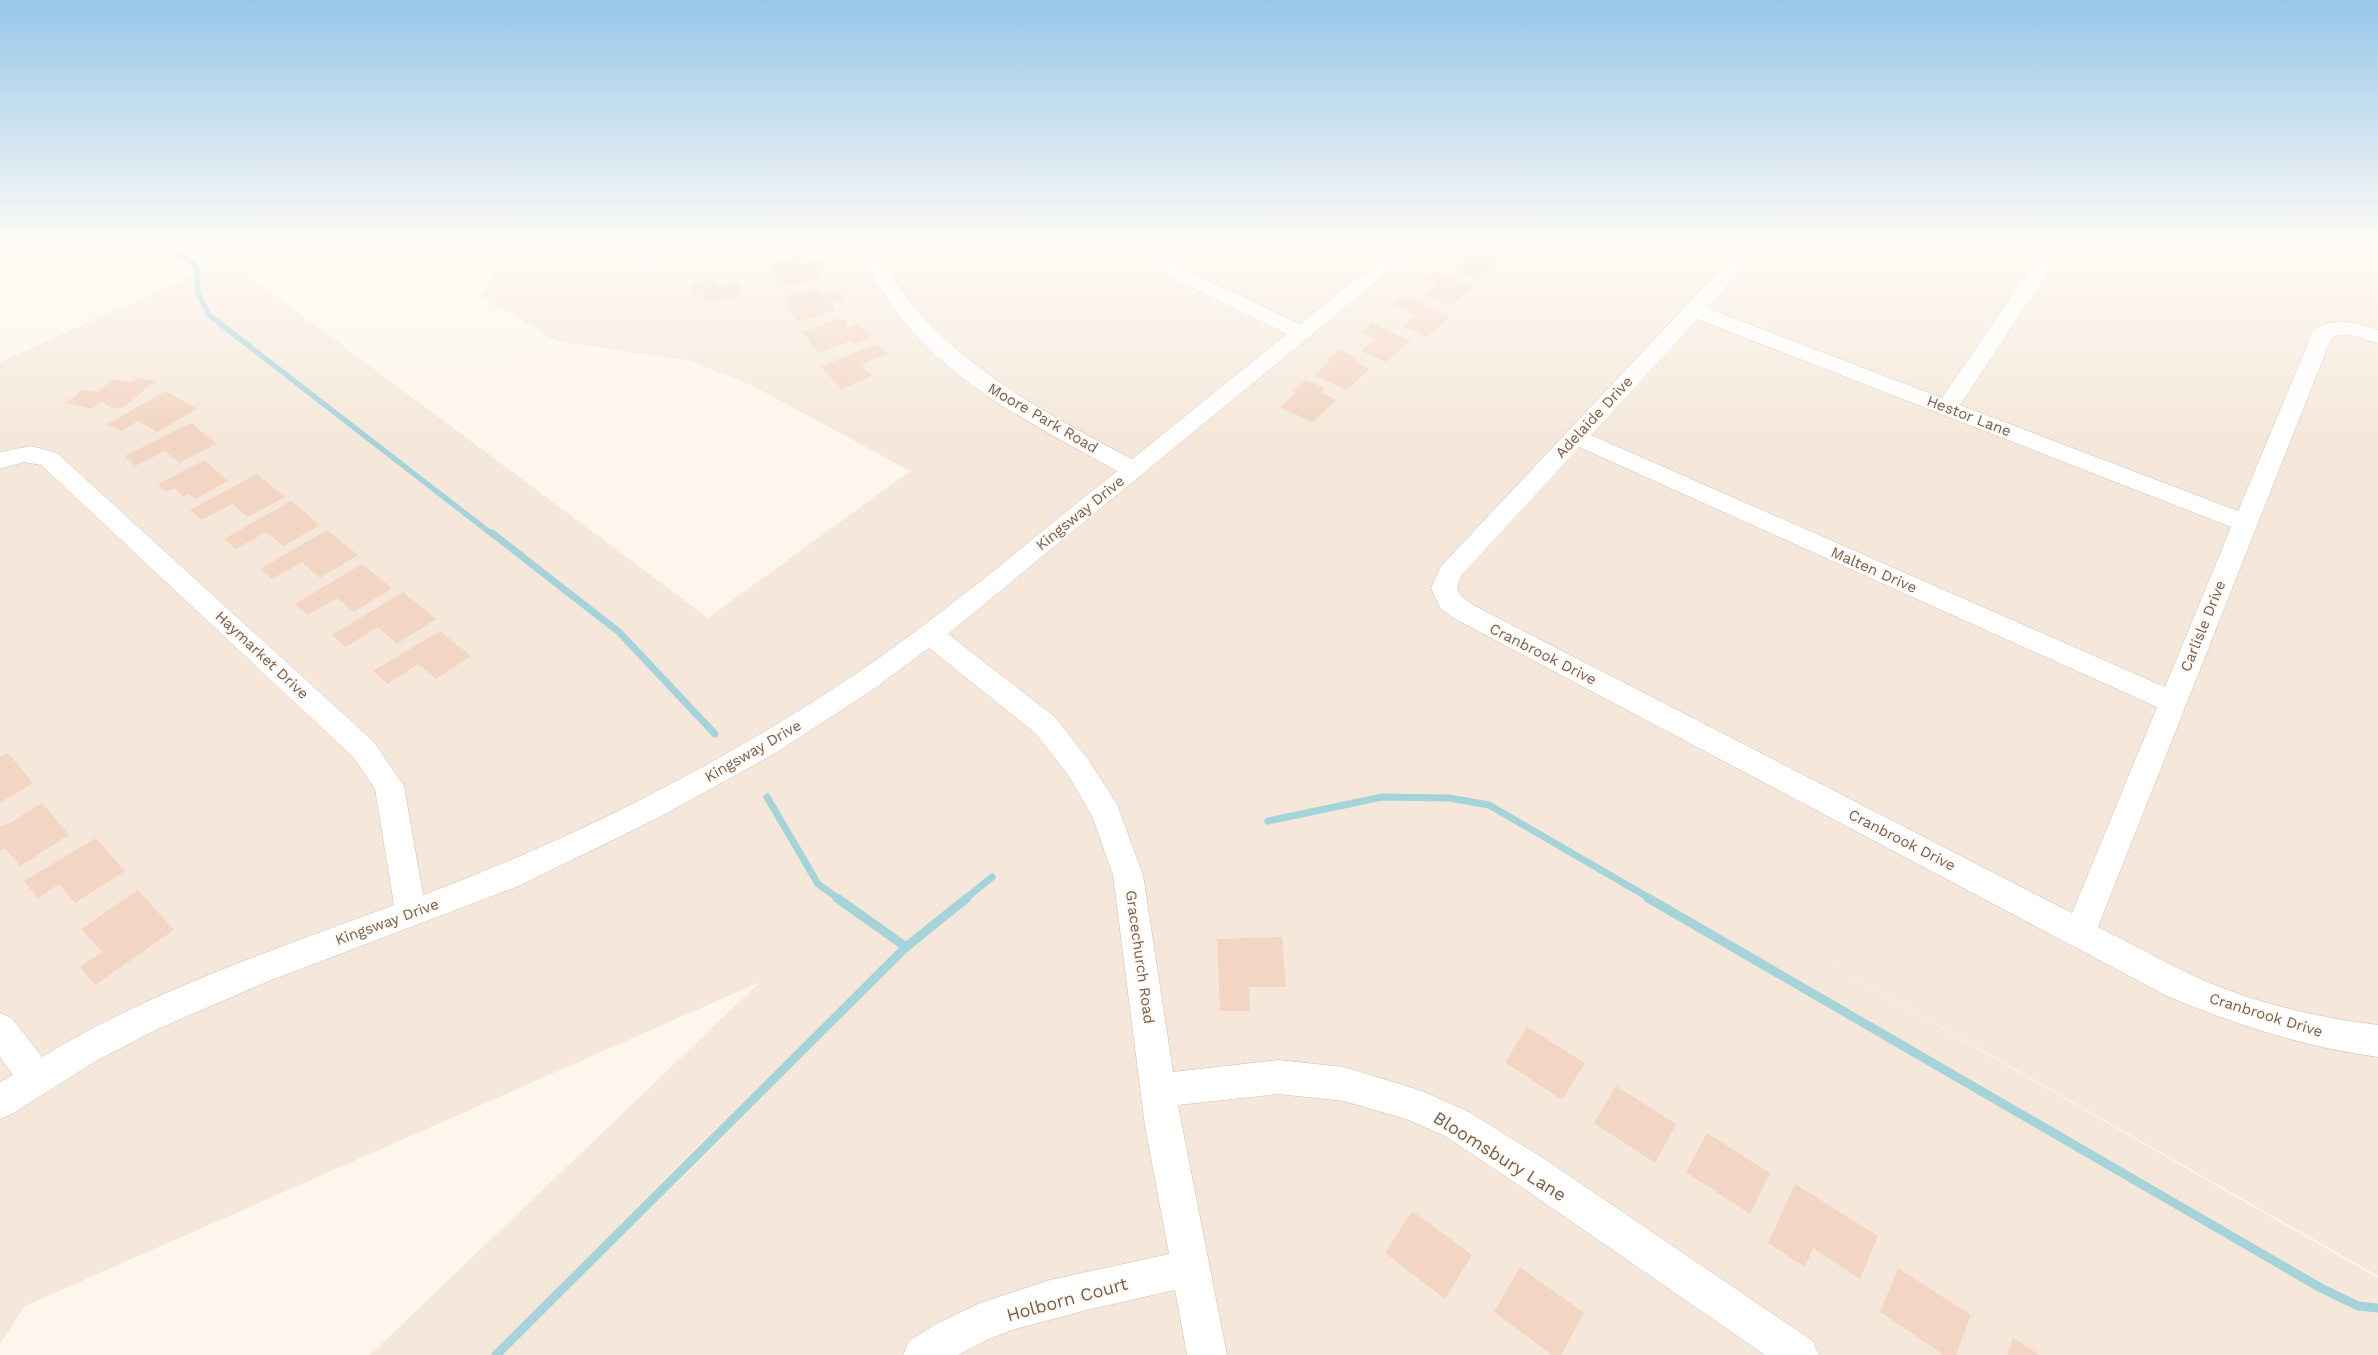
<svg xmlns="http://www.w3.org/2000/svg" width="2378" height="1355" viewBox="0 0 2378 1355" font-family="'Work Sans',sans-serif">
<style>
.residential{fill:#f5e8da}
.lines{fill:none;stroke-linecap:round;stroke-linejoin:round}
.stream-far2{stroke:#a5d3da;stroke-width:5.5}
.stream-far1{stroke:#a5d3da;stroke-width:7}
.stream{stroke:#a5d3da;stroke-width:9}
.building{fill:#f3d5c3}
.minor-casing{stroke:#d1beb0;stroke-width:1}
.minor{fill:#fff;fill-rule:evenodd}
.labels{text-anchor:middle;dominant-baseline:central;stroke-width:4;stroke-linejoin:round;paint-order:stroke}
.street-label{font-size:15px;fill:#7a5c4d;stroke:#fffaf3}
.near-street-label{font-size:18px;fill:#7a5c4d;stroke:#fffaf3}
</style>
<rect width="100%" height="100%" fill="#fdf6ec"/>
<path class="residential" d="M512,244H2378V1276L1781,936L2378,1278V1355H370L760,982L25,1306L0,1344V362L228,260L708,618L910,471L753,386L691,361L556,341L480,296Z"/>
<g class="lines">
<path class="stream-far2" d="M167,244L196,266L198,293L209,315L493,535"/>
<path class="stream-far1" d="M492,533L619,632L715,734
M767,797L818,884L839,899
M1268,821L1382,797L1449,798L1489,805L1651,899
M965,899L992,877"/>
<path class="stream" d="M837,898L906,947
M1648,898L2321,1288L2358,1306L2378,1308
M496,1355L906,947L967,898"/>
</g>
<path class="building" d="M1485,244H1520L1508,255L1483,245Z
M1463,246L1501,261L1479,280L1455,270L1466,260L1453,255Z
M804,256L807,262L822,259L827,269L818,271L821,278L779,288L769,263Z
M1435,271L1473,286L1451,306L1426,295L1438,285L1424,280Z
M716,280L717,286L739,282L742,297L705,303L703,294L692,296L691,284Z
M817,288L821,295L837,290L844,300L831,304L835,311L797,322L783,297Z
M1404,296L1451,316L1427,337L1403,326L1415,315L1392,305Z
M840,318L848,322L846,326L847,328L858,323L871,337L853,344L850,341L819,353L802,332Z
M1372,323L1411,341L1386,362L1361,351L1375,339L1361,332Z
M877,344L888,354L861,365L872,376L841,389L821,366Z
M1339,350L1358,358L1354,362L1370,369L1346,390L1314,375L1330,362L1327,360Z
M137,378L155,381L124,407L111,409V406L105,405L107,403L100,402L92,409L66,403L82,390L97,392L113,379L132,382Z
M1306,380L1325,388L1321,392L1337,400L1312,422L1280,407L1297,392L1293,391Z
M165,391L197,409L157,432L138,421L121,431L108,424Z
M191,423L216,444L179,463L165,451L135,466L125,456Z
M204,460L228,481L195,499L189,494L184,497L174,488L166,492L158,484Z
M257,474L285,497L248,517L232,504L202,520L190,510Z
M291,501L320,525L283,546L266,532L236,549L224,539Z
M327,530L358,555L320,578L302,562L272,579L260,569Z
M362,564L392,588L354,612L337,598L308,615L295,604Z
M403,592L436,619L397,644L378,627L346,647L332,635Z
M440,631L471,656L436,679L418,664L388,684L373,671Z
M8,753L33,783L0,803V757Z
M42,803L69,835L20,866L5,848L0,851V827L5,824L6,825Z
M96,838L125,871L75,903L59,884L38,898L24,881Z
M138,890L174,930L95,985L80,967L102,952L81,929Z
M1282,937L1286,987H1249L1250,1011H1220L1217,939Z
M1527,1027L1585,1063L1562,1100L1505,1062Z
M1616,1086L1676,1124L1655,1163L1594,1123Z
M1707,1133L1770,1173L1750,1214L1686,1172Z
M1795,1184L1878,1236L1860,1279L1813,1248L1805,1267L1768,1243Z
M1412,1211L1472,1255L1445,1299L1385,1253Z
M1520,1267L1584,1313L1561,1355H1552L1494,1312Z
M1898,1268L1971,1315L1956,1355H1944L1880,1312Z
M2013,1338L2040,1355H2007Z"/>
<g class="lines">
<defs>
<path id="minor" d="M692,244H740L737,248L730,250L640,264L633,262L630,258L633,254L640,252Z
M854,244H874C888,269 902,295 922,316C980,379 1057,419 1132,459L1287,334L1176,280L1130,248L1127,244H1150L1190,272L1300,324L1400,244H1422L948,634L1055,717L1088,759L1117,804L1143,875L1173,1072L1278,1060L1344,1067L1422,1091L1469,1112L1543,1158L1813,1341L1819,1355H1765L1517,1184L1445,1136L1406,1119L1344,1101L1278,1094L1178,1105L1227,1355H1187L1175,1290L1087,1310L1015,1329L989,1339L958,1355H903L909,1341L936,1324L980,1303L1050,1280L1169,1254L1145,1126L1113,875L1092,816L1068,775L1035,733L929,648L874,689L774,754L658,818L521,885L269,981L160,1028L96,1061L12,1114L0,1119V1082L13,1075L0,1057V1013L12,1018L42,1057C151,990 274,950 394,905L375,789L354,758L41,465L24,462L0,469V452L31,446L57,453L374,742L404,786L423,895C571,840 723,763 854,675C946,613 1030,540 1117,471C1043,430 960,390 906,324C885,299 870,272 854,244Z
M1744,244H1765L1707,308L1942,398L2047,244H2067L1960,405L2238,511L2313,331C2333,316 2356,322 2378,330V343C2363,340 2345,328 2331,339L2098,927C2129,942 2159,959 2190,974C2249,1002 2314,1017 2378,1025V1057C2304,1047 2236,1025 2167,996L1457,620L1441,609L1431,588L1441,566ZM1697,319L2231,527L2165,687L1591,435ZM1579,447L2157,707L2072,913L1475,606L1461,596L1457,588L1461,576Z"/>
</defs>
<use href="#minor" class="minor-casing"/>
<use href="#minor" class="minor"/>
</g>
<linearGradient id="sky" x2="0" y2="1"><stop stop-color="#97c7e8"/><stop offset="0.56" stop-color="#fefbf6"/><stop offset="1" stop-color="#fefbf6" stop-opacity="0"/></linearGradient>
<rect width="2378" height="434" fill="url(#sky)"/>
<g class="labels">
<g class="street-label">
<text transform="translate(1969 416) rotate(21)">Hestor Lane</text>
<text transform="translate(1594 417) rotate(-47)">Adelaide Drive</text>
<text transform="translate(1043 418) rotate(30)">Moore Park Road</text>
<text transform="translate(1080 513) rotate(-39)">Kingsway Drive</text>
<text transform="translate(1874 570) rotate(24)">Malten Drive</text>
<text transform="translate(2203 626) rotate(-68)">Carlisle Drive</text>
<text transform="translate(1543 654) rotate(27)">Cranbrook Drive</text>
<text transform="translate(262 655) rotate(43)">Haymarket Drive</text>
<text transform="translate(753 751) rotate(-30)">Kingsway Drive</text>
<text transform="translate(1902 840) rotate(27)">Cranbrook Drive</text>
<text transform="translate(387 922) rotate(-20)">Kingsway Drive</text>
<text transform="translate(1140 957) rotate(82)">Gracechurch Road</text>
<text transform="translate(2266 1015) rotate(17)">Cranbrook Drive</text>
</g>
<g class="near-street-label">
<text transform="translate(1500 1156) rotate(32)">Bloomsbury Lane</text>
<text transform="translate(1067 1299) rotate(-15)">Holborn Court</text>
</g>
</g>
</svg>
